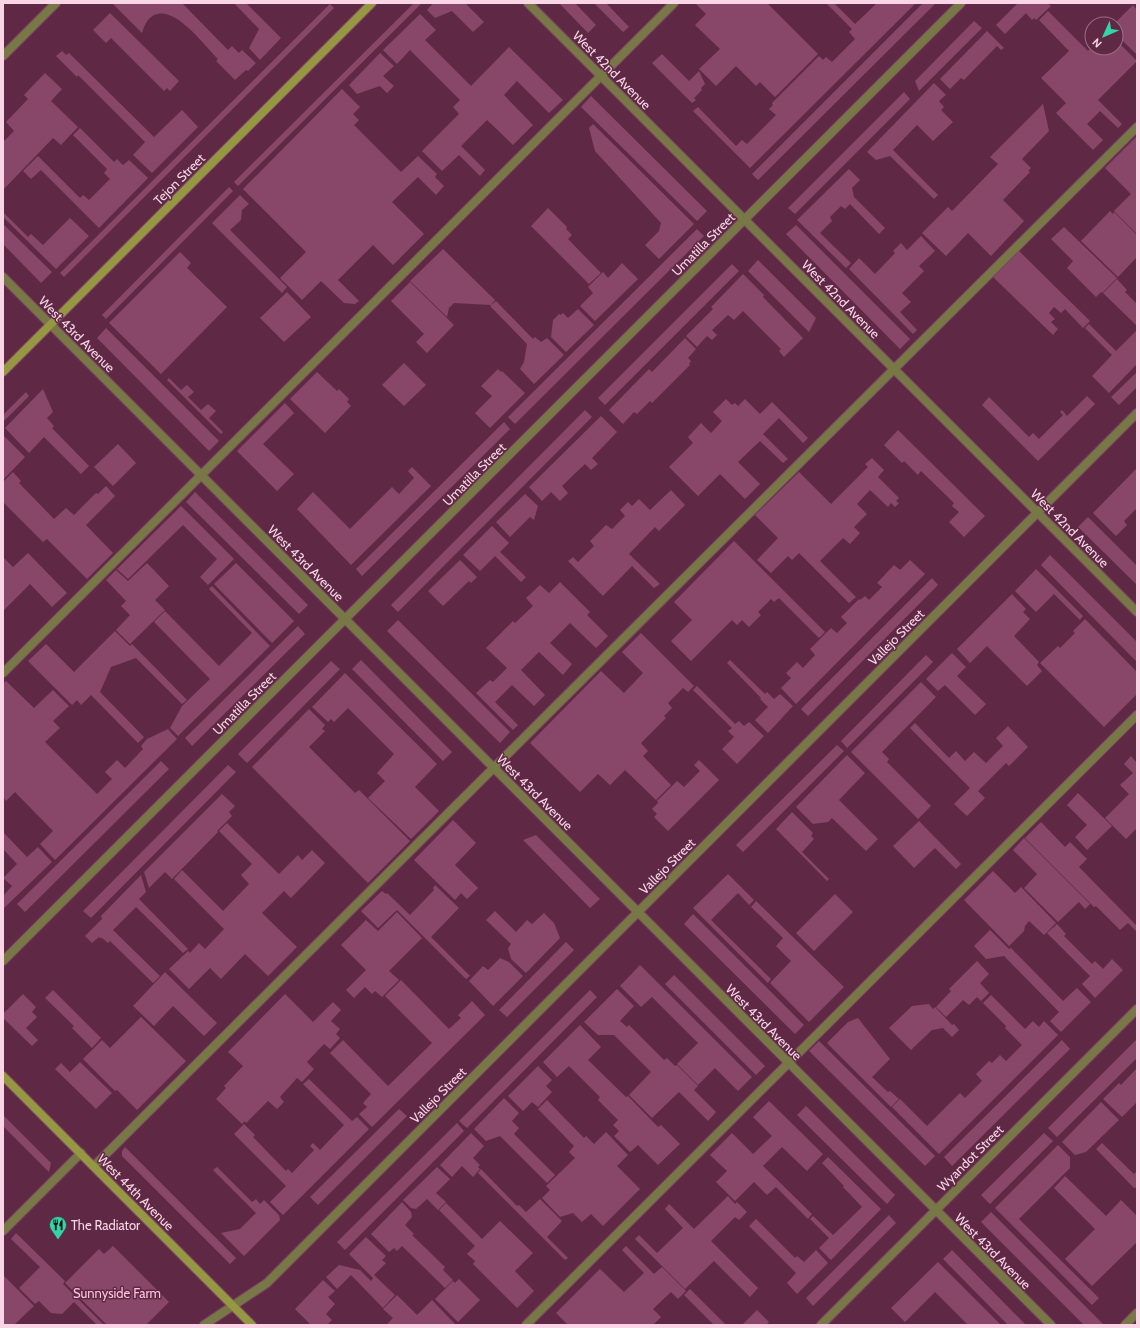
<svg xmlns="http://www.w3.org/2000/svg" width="1140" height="1328" viewBox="0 0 1140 1328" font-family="Cabin,sans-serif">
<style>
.green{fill:#884668}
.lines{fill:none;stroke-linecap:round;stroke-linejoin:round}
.lane-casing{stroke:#7b4863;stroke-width:10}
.street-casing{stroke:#7b4863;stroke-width:10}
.secondary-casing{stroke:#7b4863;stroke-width:10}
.lane{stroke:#777845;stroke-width:8}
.street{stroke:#777845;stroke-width:8}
.secondary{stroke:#969741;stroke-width:8}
.labels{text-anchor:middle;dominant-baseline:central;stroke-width:3;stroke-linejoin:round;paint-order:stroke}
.street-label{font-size:13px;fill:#f8d6e5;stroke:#5f2946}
.poi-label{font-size:13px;fill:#f8d6e5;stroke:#5f2946;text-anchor:start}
.park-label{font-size:13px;fill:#ffc2de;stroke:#5f2946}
</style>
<rect width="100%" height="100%" fill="#5f2946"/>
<path class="green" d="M112,3H182L228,50L232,46L239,53L242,50L256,63L248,71L246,70L235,80L216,61L218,59C204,45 175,5 154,15C147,19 144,26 142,33Z
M234,3H246L281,38L260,60L249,48L259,29Z
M414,3H422L238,186L234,182Z
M433,3H465L484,22L473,32L452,11L435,18L427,10Z
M559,3H575L596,25L588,33Z
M594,3H606L629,27L623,32Z
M695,3H767L818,54L775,97L760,82L756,86L736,66L716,86L699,69L720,49L695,25L706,14Z
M826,3H834L855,24L877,3H916L750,168L693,111L698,107L736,146L742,140L747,144L776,115L769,109L773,105L772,103L819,56L823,60L826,57L832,62L855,39L849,32L852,29Z
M923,3H936L758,180L752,174Z
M1018,3H1047L1051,6L1036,20L1034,18L1032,20L1026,13L1005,34L996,25Z
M330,4L334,8L64,277L60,273Z
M1133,5L1137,10V55L1116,34V24H1114Z
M1048,11L1088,51L1092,47L1100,54L1106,48H1116V40L1137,61L1098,100L1122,124L1118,128L1100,111L1087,124L1103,140L1093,150L1056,113L1066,103L1041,78L1069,51L1039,20Z
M110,13L179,81L170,91L167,88L164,91L111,38L106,43L93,30Z
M420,14L436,30L425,40L471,86L509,47L563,100L549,113L517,81L504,95L533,125L513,145L487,120L461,146L485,170L480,176L459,155L442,171L422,151L459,114L453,107L460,100L410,50L397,64L383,50Z
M974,21L982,28L919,91L915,81Z
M987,31L1004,48L1001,50L997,46L964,80L961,78L950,89L940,79Z
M62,51L66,55L69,53L154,137L182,110L198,127L152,173L133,155L145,142L78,75L77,77L56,56Z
M380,53L394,66L383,76L394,86L387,93L380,86L357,94L349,85Z
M662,54L689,81L699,71L705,84L701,88L702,90L694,98L696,100L692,103L652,63Z
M45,73L62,89L51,101L78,127L61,145L53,138L3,190V142L14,131L6,122L28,99L24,95Z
M934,83L946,95L939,101L944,107L941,110L953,122L933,141L917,125L893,150L938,195L934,199L890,156L876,160L867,152Z
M342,89L360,107L353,114L359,120L354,125L401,172L418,156L437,174L435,177L444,186L436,195L418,177L392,202L424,234L393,265L373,245L338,280L359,301L355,304L344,303L321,281L302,300L280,278L306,252L243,189Z
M904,92L910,99L795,214L788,208Z
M591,96L707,211L697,221L581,107Z
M1043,104L1049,131L1022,159L1031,168L1028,171L1030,172L1003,200L1024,221L991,256L968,233L946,256L922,233L948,207L952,211L998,164L990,157Z
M593,124L694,224L659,259L645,245L659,231L661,223L595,151L589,128Z
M80,128L114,162L117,159L123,165L129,160L148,178L99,228L41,170L31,179L23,171L38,156L80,198L83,195L89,200L110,179L104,173L107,169L73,135Z
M1137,136V234L1114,211L1131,194L1105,168Z
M849,169L860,180L852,188L854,197L885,228L879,234L850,204L845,209L841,206L830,217L832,221L820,233L851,263L846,268L797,220Z
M229,187L233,191L106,319L102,315Z
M240,195L249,204L242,210L241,220L230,230L287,287L282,293L212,223Z
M548,208L567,227L566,229L572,235L568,239L601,273L589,284L531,226Z
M1110,211L1113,214L1114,212L1137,235V257L1118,277L1081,241Z
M3,212L28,237L31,234L43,245L70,218L89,236L56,269L3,217Z
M3,224L52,272L41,283L3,244Z
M796,225L910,339L900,349L786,234Z
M1064,227L1117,278L1102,293L1101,292L1096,297L1067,268L1073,261L1051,239Z
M697,229L704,236L515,424L508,417Z
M921,236L935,251L919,266L924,271L902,293L911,302L900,312L917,330L913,334L849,269L859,258L875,274L895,253L893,251L901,243L907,250Z
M443,249L495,300L491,305L454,303L449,308L447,317L410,281Z
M1019,251L1090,321L1083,328L1065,309L1061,313L1054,307L1049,313L1055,319L1051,322L1058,329L1053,335L993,277Z
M180,252L191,263L187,268L227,307L161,374L109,323Z
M758,260L816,318L809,332L748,271Z
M622,263L638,279L595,321L580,306L593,293L588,287L603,272L608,278Z
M732,264L739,271L605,405L598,398Z
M743,274L764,295L763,297L803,338L784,357L779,351L781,349L743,311L734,320L728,315L712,330L717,335L712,340L707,336L697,347L686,336L713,309L711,307Z
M1117,279L1127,290L1125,292L1137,304V326L1103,293Z
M410,282L454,325L427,353L416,342L424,334L391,301Z
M287,292L311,317L284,342L260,318Z
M496,301L533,339L535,337L541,342L547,338L564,355L534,384L520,369L524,362L527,344L490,306Z
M578,309L594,325L566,352L551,337L553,320L559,314L561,315L563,313L568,318Z
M1089,324L1116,351L1137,330V364L1109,393L1092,376L1112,355L1085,328Z
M106,328L219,441L209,451L97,338Z
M685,338L696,349L688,358L691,361L689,364L690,365L652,403L650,401L637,414L634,412L623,424L609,410L649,369L652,372Z
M404,363L426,385L404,406L382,385Z
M498,369L501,372L502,371L525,393L490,428L475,413L492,396L481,386Z
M317,372L337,391L339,389L349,399L347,402L351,406L325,433L290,399Z
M1137,372V387L1119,405L1111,397Z
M169,378L181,390L187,385L194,392L188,397L201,410L208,404L216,411L209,418L223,432L221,434L167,380Z
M43,389L53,412L47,418L54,426L52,428L89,466L81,474L44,437L29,453L5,428Z
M26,392L29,396L3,422V415Z
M1087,396L1095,404L1038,461L982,405L989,397L1029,437L1033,433L1039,439L1063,415L1060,412L1062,410L1067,416Z
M726,399L732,405L735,403L738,406L745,399L760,414L772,402L808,438L803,443L779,418L763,434L788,459L783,463L760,441L738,462L760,484L745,499L720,474L698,496L669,467L693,443L688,437L701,423L711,433L722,421L713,412Z
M285,403L294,413L263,444L294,474L277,491L237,451Z
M585,410L592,417L398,612L391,605Z
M601,416L617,432L592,458L598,464L591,470L585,464L562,486L568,493L560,501L551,492L542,501L529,487Z
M504,422L510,429L362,576L356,569Z
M898,430L985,516L964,537L949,522L959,512L952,506L954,503L921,471L918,475L904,461L902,463L884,445Z
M3,435L25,457L3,480Z
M118,444L136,463L113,486L94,467Z
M872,458L884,470L878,477L899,498L896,501L899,503L895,507L891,503L888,507L870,490L857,504L867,514L854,527L860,533L850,544L843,538L820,561L856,597L849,603L799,553L792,560L788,556L771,573L757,560L778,538L755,515L799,472L831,504L868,467L865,464Z
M412,467L431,486L351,565L297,509L313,492L350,529L392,487L399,494L414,478L408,471Z
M1137,468V508L1124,521L1127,525L1116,536L1093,513Z
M13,472L21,481L19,483L54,519L66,508L74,515L96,493L98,494L106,486L115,496L86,525L113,553L87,579L47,539L43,542L3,502V482Z
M671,490L685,505L659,531L655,527L629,554L660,584L654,588L632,566L603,596L568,561L573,557L578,562L594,546L590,541L606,525L612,529L625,516L620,510L628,502L632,506L639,499L650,510Z
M195,492L308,605L299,614L186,502Z
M525,494L538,506L534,520L530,517L510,537L496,522Z
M181,506L234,559L208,585L200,577L217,559L183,525L128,579L117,569Z
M1088,517L1137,566V585L1078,527Z
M492,526L509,543L500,552L526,577L521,582L495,556L480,571L463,555Z
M734,541L825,632L819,638L779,598L774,602L771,599L758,612L761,615L749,627L742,620L737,625L732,620L691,661L671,641L692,620L674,602Z
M28,553L67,593L52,607L30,584L3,611V557L13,567Z
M1050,555L1137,642V662L1041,565Z
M460,560L477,577L471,583L469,581L443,606L428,591Z
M910,560L925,574L796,704L781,688L791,678L786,673L797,662L803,668L815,655L810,649L831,628L837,633L847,623L841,617L859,599L860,600L865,596L869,600L882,587L877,583L894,565L900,570Z
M147,563L169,586L155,600L165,610L130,644L116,630L130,615L121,606L126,601L106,580L116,570L128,581Z
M236,563L294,621L272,643L214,584Z
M1036,569L1083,616L1080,620L1054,594L1036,612L1015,591Z
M932,578L938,585L808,716L801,709Z
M560,582L590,612L587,615L608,636L596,648L570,623L550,643L572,664L563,675L539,652L521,670L545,695L534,706L512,685L495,702L518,725L513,730L476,693L490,680L493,682L507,668L486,648L513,621L515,623L533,606L526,598L540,585L549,593Z
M212,586L270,646L178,736L170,728L182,706L210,679L154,622L165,611L219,666L252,633L209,589Z
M1012,594L1026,609L1023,612L1030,619L1014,636L1039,662L1037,665L1042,671L1027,686L987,646L970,663L957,649Z
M1085,619L1137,672V694L1104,727L1040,663L1058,646L1060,648L1075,633L1073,631Z
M398,620L510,732L500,743L387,631Z
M298,626L305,634L192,746L185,738Z
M115,631L130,646L132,644L187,700L182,704L136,658L111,667L100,692L144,737L138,743L91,695L81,705L77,700L72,705L28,661L46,644L74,672Z
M641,633L694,686L688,692L683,688L668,703L672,708L664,716L666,718L641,743L648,751L643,756L671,785L656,800L625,770L610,785L598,774L580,792L530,743L601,671L624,693L643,673L622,652Z
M952,653L966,667L957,676L986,704L975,715L945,685L938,691L926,679Z
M926,655L933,662L847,748L841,741Z
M361,660L452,752L443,761L352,669Z
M730,660L765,694L767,692L774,699L780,694L793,706L768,733L755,720L768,707L760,699L761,698L727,663Z
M331,661L340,669L247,763L238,754Z
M345,673L437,764L415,787L439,811L411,839L368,798L385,781L377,773L394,754L348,708L334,722L331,719L328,722L312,707Z
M6,681L34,708L53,690L69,706L53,721L60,728L45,742L97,794L112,779L105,772L117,760L125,768L143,749L141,746L147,739L168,729L177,739L55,860L40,844L53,831L15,792L6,801L3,797V684Z
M921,682L936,697L882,752L889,759L887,762L931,806L918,819L851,752Z
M697,686L735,724L739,721L744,726L749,722L764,736L737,764L722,749L734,737L728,731L732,728L693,690Z
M309,709L325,725L322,729L325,731L309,747L355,793L359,790L410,841L368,883L252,767Z
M915,723L949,758L956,751L965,761L974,752L986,763L1003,746L996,738L1008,726L1028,747L1009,766L1006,763L978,791L985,798L967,816L954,804L970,788L910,728Z
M837,745L844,751L743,852L736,845Z
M847,755L865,773L839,800L878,839L866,851L832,818L828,822L813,824L796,807Z
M1131,756L1137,763V828L1126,839L1105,818L1129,794L1120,785L1133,773L1124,764Z
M699,760L719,780L668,831L654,817L657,814L652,809L658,803L657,801L677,781L684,787L700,771L694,765Z
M161,761L169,769L25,912L17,904Z
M228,765L236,772L91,918L83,911Z
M1078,793L1112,826L1087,850L1075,837L1087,825L1067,805Z
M222,794L235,806L229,812L232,816L217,831L218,832L172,879L165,872L149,888L144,872Z
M792,812L813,833L811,836L814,839L802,852L829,879L827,881L776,829Z
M453,820L476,843L455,865L478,888L467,899L461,893L455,900L414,860Z
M919,821L961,864L956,869L935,848L914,868L893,846Z
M1041,822L1065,847L1070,842L1087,859L1079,867L1137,926V932L1128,923L1120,930L1096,906L1094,907L1025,838Z
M227,823L279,874L298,855L302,860L312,850L325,863L291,898L284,891L262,913L297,947L268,976L245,954L221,979L210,968L189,989L169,969L188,951L190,953L199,943L205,949L224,929L174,879L182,870L223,911L249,884L241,875L252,864L219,831Z
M3,832L27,857L38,847L52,862L3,909V896L12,886L3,878L17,864L3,849Z
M536,835L600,899L590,908L523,840Z
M1024,838L1090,904L1085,909L1079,902L1058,922L1024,888L1037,874L1013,850Z
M993,871L1015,893L1021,887L1056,923L1044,935L1029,921L1025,926L1024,931L1009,946L964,900Z
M728,874L754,900L749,905L738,893L711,920L771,979L768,983L693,908Z
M141,875L146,892L139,899L188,949L183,953L136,907L113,930L160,976L153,983L110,941L108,943L102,938H100L99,937L92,943L85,936L102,919L101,916Z
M435,885L459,908L431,937L470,976L466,979L397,910L378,928L361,911L382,891L386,894L387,893L410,915L434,890L433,888Z
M835,894L853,912L814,951L796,933Z
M756,901L844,987L809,1022L770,983L791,961L776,946L783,938L751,907Z
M495,911L516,932L527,920L532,924L544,913L554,923L560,938L526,973L511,959L508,948L511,944L486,920Z
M397,912L422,938L389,971L399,980L382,997L375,991L372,994L365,987L354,998L346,990L366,970L341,945L366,920L378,931Z
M693,914L804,1025L795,1034L684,924Z
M1057,924L1066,934L1064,936L1092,964L1095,961L1103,969L1112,959L1123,970L1095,998L1082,984L1090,976L1047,933Z
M990,930L1009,949L1011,948L1063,1001L1077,988L1091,1002L1061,1032L1050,1021L1059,1012L1004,956L986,959L974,946Z
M566,942L574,950L507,1017L499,1010Z
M500,958L509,962L523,976L493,1006L469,981L483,966L488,970Z
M977,961L989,974L980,983L989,993L981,1001L977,997L969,1005L963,1000L946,1017L936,1007L951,991L949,989Z
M640,965L752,1077L738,1091L715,1068L698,1085L677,1064L698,1043L652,997L641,1007L620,986Z
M165,972L217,1023L204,1036L173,1006L154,1026L133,1006Z
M674,975L765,1066L756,1075L665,984Z
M401,980L449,1029L461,1018L458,1015L472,1001L485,1015L372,1127L359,1114L367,1107L363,1103L371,1094L330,1053L343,1040L388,1086L432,1043L385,996Z
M617,989L634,1006L620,1021L627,1027L629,1025L664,1060L667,1058L675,1066L677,1065L698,1086L694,1090L716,1112L708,1121L679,1092L652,1118L629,1095L651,1072L614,1035H598L584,1022Z
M53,990L101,1038L92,1048L72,1028L74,1026L45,998Z
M590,990L597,997L467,1128L459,1121Z
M23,994L36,1007L32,1012L37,1017L26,1028L38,1040L32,1046L3,1018V1014Z
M285,994L313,1022L333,1002L341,1010L331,1021L340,1029L336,1034L340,1038L330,1049L324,1044L307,1062L314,1069L302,1082L297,1078L280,1097L284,1102L277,1109L268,1101L246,1123L245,1121L242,1124L216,1099L226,1088L224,1086L243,1066L228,1052Z
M991,995L1025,1029L1033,1021L1039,1027L1044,1021L1058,1035L939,1154L892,1107L900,1099L927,1126L960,1093L965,1098L982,1081L976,1074L989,1061L992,1063L1000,1055L1006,1061L1022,1045L1005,1028L1006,1026L983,1003Z
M929,1004L933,1009L935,1007L952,1025L954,1024L959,1030L952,1037L943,1028L932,1030L911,1050L889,1028L912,1006Z
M141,1017L186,1061L137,1110L117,1090L115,1091L83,1059L102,1040L110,1048Z
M858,1018L890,1059L872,1077L888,1092L890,1091L899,1099L891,1107L827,1043L848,1022Z
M580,1025L601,1047L588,1060L626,1097L628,1096L658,1127L661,1125L680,1144L658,1165L638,1145L630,1152L614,1136L619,1131L613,1125L618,1120L598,1100L600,1097L569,1066L557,1077L543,1062Z
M1137,1039V1058L1057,1137L1048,1128Z
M1062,1040L1070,1049L952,1166L944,1157Z
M819,1041L935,1156L925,1166L809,1051Z
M80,1062L112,1093L96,1109L55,1069L61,1063L70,1072Z
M538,1066L552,1080L546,1086L552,1092L538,1107L532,1102L523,1111L508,1096Z
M1137,1068V1102L1122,1117L1103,1099L1119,1083L1121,1085Z
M309,1079L352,1121L357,1117L369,1129L283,1215L270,1202L286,1186L234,1134L244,1124L255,1135L253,1137L286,1171L288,1169L292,1173L314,1150L310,1146L313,1143L320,1150L344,1125L303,1084Z
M504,1098L519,1113L512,1121L519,1128L514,1134L555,1175L547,1183L500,1136L486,1141L474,1129Z
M547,1100L584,1138L586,1136L594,1144L606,1132L628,1155L617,1166L640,1189L603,1226L591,1214L582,1222L573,1213L560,1217L542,1198L550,1190L546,1186L575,1158L569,1152L574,1146L538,1109Z
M769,1101L823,1154L807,1171L782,1147L763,1166L812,1214L808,1219L776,1187L767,1195L754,1182L735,1201L716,1182L727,1171L710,1155L732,1133L753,1154L772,1136L753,1117Z
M1101,1102L1119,1120L1086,1152L1075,1155L1062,1142Z
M806,1106L895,1195L887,1204L797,1115Z
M399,1109L407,1116L318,1205L310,1197Z
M3,1115L51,1163L49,1172L3,1126Z
M457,1123L464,1131L345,1250L337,1242Z
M471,1133L484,1146L473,1158L480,1165L478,1167L480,1169L473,1177L462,1166L452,1177L440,1165Z
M1044,1133L1053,1141L990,1204L981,1195Z
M1102,1143L1134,1174L1137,1171V1187L1134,1188L1096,1149Z
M1058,1145L1070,1157V1168L1019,1219L1099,1298L1092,1305L995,1208Z
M125,1147L236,1258L230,1264L122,1156V1151Z
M828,1157L881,1209L831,1260L819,1248L829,1238L810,1219L813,1216L833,1235L862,1207L843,1187L844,1186L822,1163Z
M217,1167L252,1202L256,1199L260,1204L264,1200L279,1215L280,1220L244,1256L221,1233L240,1229L256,1213L213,1170Z
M437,1167L450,1179L436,1193L446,1202L438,1210L427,1199L416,1209L411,1208L403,1200Z
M481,1169L517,1206L519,1205L526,1212L540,1199L562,1221L547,1237L568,1258L565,1260L478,1173Z
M1065,1176L1106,1216L1121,1200L1137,1216V1242L1092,1286L1065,1259L1095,1229L1054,1188Z
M728,1196L735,1204L737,1202L747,1212L739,1220L735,1217L711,1241L758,1288L750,1297L714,1261L685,1289L635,1239L639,1235L657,1253L683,1228L665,1209L669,1204L694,1229Z
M402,1202L411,1212L412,1217L405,1225L414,1234L412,1235L445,1267L443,1270L453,1280L445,1288L402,1246L397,1251L394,1248L389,1252L371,1234Z
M446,1203L482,1239L500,1221L533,1253L515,1271L534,1291L517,1308L473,1264L475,1261L467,1254L475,1246L439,1210Z
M991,1212L1104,1325H1084L981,1222Z
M889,1215L896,1223L813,1306L806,1298Z
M756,1219L795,1258L797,1256L804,1262L816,1250L828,1263L797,1294L787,1283L796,1273L749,1226Z
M16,1233L65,1281L63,1284L104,1325H97L74,1302L62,1314L51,1313L39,1301L35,1304L19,1288L40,1267L11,1239Z
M366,1237L386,1256L382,1260L386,1263L374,1275L395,1295L383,1308L351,1275L337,1289L326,1277L339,1265L360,1270L371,1281L373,1278L349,1254Z
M113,1246L169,1302L146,1325H107L65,1283L99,1249L104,1254Z
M626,1246L654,1274L662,1267L686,1291L678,1299L671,1292L653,1309L661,1317L653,1325H568L556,1313L600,1269L624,1292L644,1273L622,1250Z
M952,1250L1026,1325H1008L943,1259Z
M938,1262L1001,1325H968L935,1292L905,1322L891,1308Z
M3,1275L34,1306L14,1325H3Z
M459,1279L480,1300L458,1322L435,1299L453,1281L455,1283Z
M323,1280L335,1291L328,1297L335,1304L326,1314L332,1320L327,1325H311L295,1309Z
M690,1289L726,1325H714L684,1295Z
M397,1295L417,1315L432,1300L456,1325H386L393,1318L383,1309Z
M757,1310L769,1322L766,1325H742Z"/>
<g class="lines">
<defs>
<path id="lane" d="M3,56L56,3
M3,673L674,3
M94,1166L1137,127
M3,1231L81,1153
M526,1325L1137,715
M1125,1325L1137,1313"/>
<path id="street" d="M528,3L1137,612
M3,277L1051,1325
M3,961L961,3
M204,1325L267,1283L1137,413
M821,1325L1137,1009"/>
<path id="secondary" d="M3,372L372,3
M3,1076L252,1325"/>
</defs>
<use href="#lane" class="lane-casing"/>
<use href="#street" class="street-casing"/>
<use href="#secondary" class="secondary-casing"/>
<use href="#lane" class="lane"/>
<use href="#street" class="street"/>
<use href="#secondary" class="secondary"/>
</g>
<defs>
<symbol id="restaurant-pin" viewBox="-11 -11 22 30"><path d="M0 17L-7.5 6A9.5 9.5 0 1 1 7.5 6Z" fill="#32d4a8" stroke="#5f2946"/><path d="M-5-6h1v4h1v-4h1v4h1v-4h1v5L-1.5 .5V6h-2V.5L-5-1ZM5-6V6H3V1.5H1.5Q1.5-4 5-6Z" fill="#111"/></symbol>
</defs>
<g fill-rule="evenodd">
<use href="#restaurant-pin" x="48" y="1215" width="20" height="27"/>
</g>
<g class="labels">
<g class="street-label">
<text transform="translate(612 70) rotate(45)">West 42nd Avenue</text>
<text transform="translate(179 179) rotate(-45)">Tejon Street</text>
<text transform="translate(703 244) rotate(-45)">Umatilla Street</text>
<text transform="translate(841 299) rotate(45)">West 42nd Avenue</text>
<text transform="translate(77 334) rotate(45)">West 43rd Avenue</text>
<text transform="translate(474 474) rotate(-45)">Umatilla Street</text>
<text transform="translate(1070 528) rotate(45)">West 42nd Avenue</text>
<text transform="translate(306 563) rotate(45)">West 43rd Avenue</text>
<text transform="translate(896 637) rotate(-45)">Vallejo Street</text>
<text transform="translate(244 703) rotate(-45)">Umatilla Street</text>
<text transform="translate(535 792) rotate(45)">West 43rd Avenue</text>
<text transform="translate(667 866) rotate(-45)">Vallejo Street</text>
<text transform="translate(764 1022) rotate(45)">West 43rd Avenue</text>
<text transform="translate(438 1095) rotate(-45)">Vallejo Street</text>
<text transform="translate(970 1158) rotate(-45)">Wyandot Street</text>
<text transform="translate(136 1192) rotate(45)">West 44th Avenue</text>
<text transform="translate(993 1251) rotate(45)">West 43rd Avenue</text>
</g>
<g class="poi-label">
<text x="71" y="1225">The Radiator</text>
</g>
<g class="park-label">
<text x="117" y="1293">Sunnyside Farm</text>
</g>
</g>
<rect width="1140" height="1328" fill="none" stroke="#f8d6e5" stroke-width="8"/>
<g transform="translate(1104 36) rotate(225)"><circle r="19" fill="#5f2946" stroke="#9c6e86"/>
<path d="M0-3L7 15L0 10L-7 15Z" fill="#32d4a8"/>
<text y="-6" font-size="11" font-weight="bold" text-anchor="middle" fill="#f8d6e5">N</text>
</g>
</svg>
